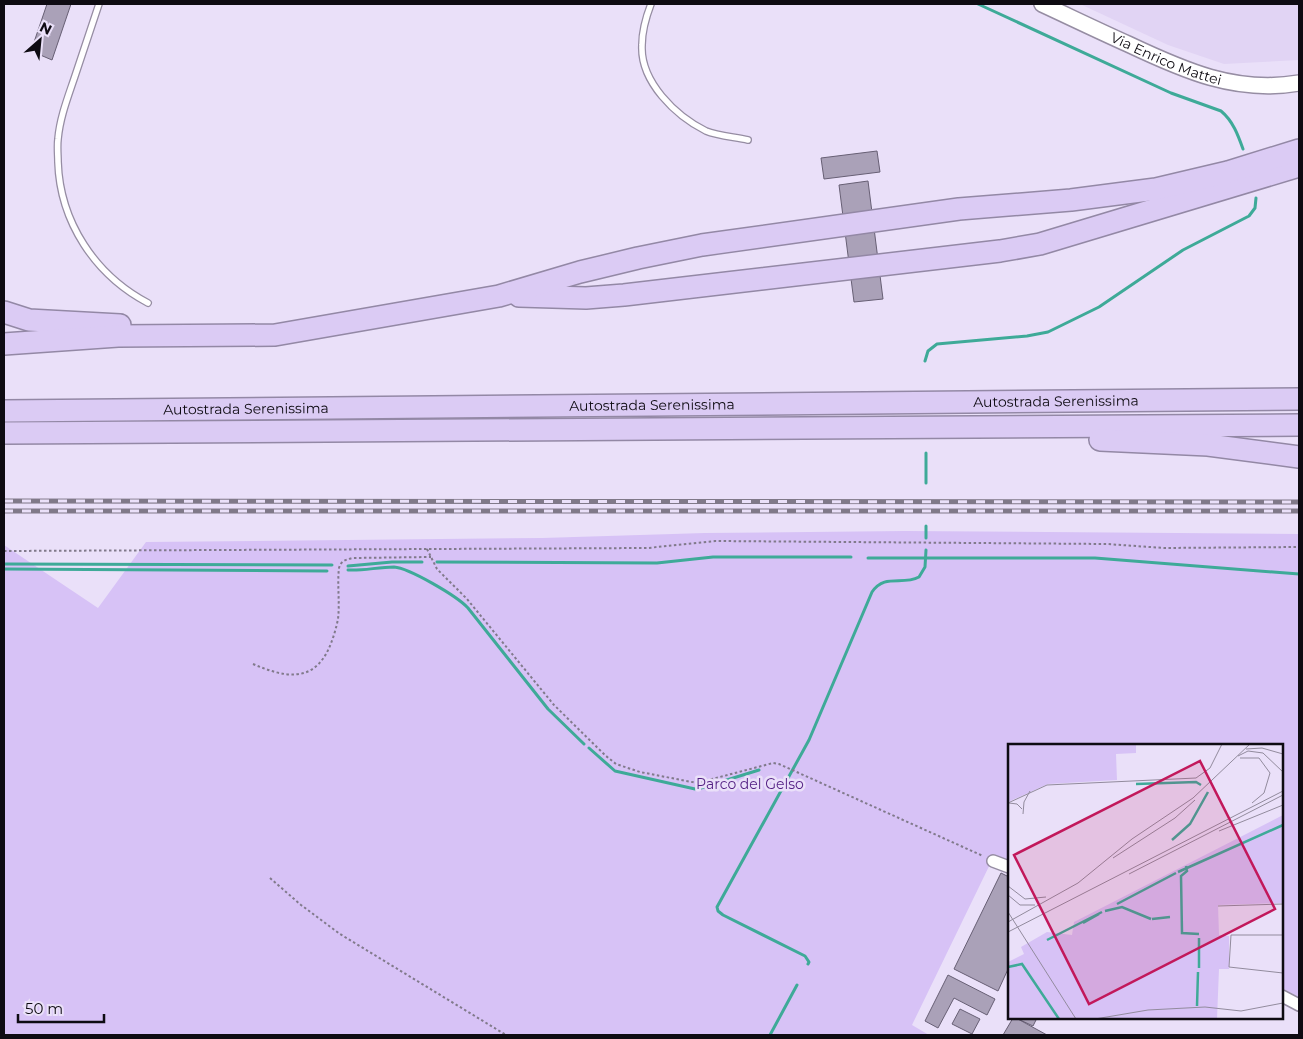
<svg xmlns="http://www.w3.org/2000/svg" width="1303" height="1039" viewBox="0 0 1303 1039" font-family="Montserrat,sans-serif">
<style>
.built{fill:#e1d4f4}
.green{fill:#d7c2f6}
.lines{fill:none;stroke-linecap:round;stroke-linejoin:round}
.stream{stroke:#3eaa98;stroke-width:3}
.building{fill:#aaa1b8;stroke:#675f74}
.service-casing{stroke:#968da3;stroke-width:8}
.minor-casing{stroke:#968da3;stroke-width:14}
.tertiary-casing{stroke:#968da3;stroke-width:18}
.motorway-casing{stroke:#9388a5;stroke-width:24}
.path{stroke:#817a8b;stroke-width:2;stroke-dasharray:2.5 2.5;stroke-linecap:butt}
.service{stroke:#fff;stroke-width:5.5}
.minor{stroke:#fff;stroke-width:11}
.tertiary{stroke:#fff;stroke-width:15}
.motorway{stroke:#dbcbf4;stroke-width:21}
.rail-casing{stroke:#807989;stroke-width:5}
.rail{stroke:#eae0f9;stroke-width:3;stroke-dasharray:9;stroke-linecap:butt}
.labels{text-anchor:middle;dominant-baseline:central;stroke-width:5;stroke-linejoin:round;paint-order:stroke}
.street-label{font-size:14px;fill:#0e0b12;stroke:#eae0f9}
.park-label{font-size:14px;fill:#531f83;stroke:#eae0f9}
.inset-river{fill:none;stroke:#3eaa98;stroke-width:2.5}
.inset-road{fill:none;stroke:#928b9d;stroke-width:1}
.view{fill:#c2185b;fill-opacity:0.15;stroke:#c2185b;stroke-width:2.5}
.inset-edge{fill:none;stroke:#0e0b12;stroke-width:2.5}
</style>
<rect width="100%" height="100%" fill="#eae0f9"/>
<path class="built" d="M1080,4H1299V60L1224,64L1168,45Z"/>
<path class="green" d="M905,531L1299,534V997L1282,988V745H1009V862L994,856L912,1025L929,1035H4V545L98,608L146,542L542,538L705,533Z"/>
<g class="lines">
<path class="stream" d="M978,4L1171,93L1221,111C1233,121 1238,135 1243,149
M925,361L928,351L937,344L1027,336L1048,332L1099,307L1183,250L1249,216L1255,208L1256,198
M926,483V453
M926,538V526
M868,558H1095L1299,574
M437,562L657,563L713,557H851
M4,564L332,565
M348,566L392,562H422
M4,569L327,571
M348,570C363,571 378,567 394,567C409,568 457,596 468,608L548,709L584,744
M589,748L615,771L695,789
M701,788L759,770
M808,964L809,962L805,956L723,915L718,911L717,907L809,740L872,592C885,573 902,586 919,577L925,567L926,550
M770,1035L797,985"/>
</g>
<path class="building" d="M47,4H71L52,60L31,51Z
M877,151L880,172L824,179L821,158Z
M868,181L883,299L854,302L839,185Z
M1001,873L1009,877V967L998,991L954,969Z
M948,975L995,999L987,1015L954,998L938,1028L925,1021Z
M960,1009L980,1019L972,1034L952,1024Z
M1013,1018H1016L1047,1035H1003Z
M1016,1018H1037L1033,1026Z"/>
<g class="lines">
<defs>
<path id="service" d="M99,4C91,28 83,52 75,76C68,97 60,117 58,139C57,147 58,155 58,162C60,222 95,275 148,303
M651,4C646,17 642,31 642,45C640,82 676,116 706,131C718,136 735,137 748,140"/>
<path id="minor" d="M993,861L1009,867
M1282,996L1299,1005"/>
<g id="tertiary">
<path id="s1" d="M1042,4C1070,17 1099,31 1128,44C1183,70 1236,94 1299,83"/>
</g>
<g id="motorway">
<path d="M519,296L586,298L624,295L1000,251L1040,244L1299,166"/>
<path d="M4,312L29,320L120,325"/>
<path d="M4,344L118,336L275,335L499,296L580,272L638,258L702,245L959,209L1071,200L1156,189L1228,172L1299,150"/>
<path id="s2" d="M4,411L1299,399"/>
<path d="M4,433L1299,425"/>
<path d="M1100,440L1208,445L1299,457"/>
</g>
</defs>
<use href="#service" class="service-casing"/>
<use href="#minor" class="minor-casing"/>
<use href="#tertiary" class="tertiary-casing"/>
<use href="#motorway" class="motorway-casing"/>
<path class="path" d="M427,549L437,569L467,599L554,705L606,756L616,764L640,772L697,783L773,763L779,764L983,856
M4,551L648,548L715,541L1107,544L1164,548L1299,547
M253,664C283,677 313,684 329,648C333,639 336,629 338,619C340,602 337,585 339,568C341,561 345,560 352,558L431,557
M270,878L301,905L340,934L506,1035"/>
<use href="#service" class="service"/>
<use href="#minor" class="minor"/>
<use href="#tertiary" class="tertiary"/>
<use href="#motorway" class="motorway"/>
<defs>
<path id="rail" d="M4,501L1299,502
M4,511H1299"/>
</defs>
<use href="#rail" class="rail-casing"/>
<use href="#rail" class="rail"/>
</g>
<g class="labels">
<g class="street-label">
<text stroke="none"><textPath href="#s1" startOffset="136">Via Enrico Mattei</textPath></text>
<text stroke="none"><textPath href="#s2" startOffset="1052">Autostrada Serenissima</textPath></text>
<text stroke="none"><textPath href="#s2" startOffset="648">Autostrada Serenissima</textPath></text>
<text stroke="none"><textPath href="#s2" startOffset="242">Autostrada Serenissima</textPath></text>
</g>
<g class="park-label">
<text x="750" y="784">Parco del Gelso</text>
</g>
</g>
<g transform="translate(1008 744)">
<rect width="275" height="275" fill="#eae0f9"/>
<path d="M0,0H128V9L108,10L109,36L40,40L0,58ZM275,71V159L210,161L211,191L221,192V225H211L209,275H0V218L16,210L13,203L39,188L64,191L66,178Z" fill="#d7c2f6"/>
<path class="inset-river" d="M128,40L188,38L193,41M164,96L182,80L200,48M178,122L179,127L173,132L174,189L191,190M170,128L275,81M109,160L168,129M97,167L114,163L143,175M144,175L162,173M75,179L91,170M39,196L94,168M0,223L14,220L51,275M191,224V194M189,262L190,228"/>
<path class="inset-road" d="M238,5L254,4L275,10M230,12L240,7L255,9L275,28M232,14H251L262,29L256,49L244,59M0,59L39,41L188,34L202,24L214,0M1,59L9,60L14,65M15,70L16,58L22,47M211,87L275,61M105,114L167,74L187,56M121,130L275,51M0,142L17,155L38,153M0,151L12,161H27M210,162L275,160M0,168L68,275M0,178L70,139L124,95L185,54L242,0M0,188L275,47M275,191H223L221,223L275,229M87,275L140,266L197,263L233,267L275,259"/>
<path class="view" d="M192,17L267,165L81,260L6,111Z"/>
<rect width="275" height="275" class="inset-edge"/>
</g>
<rect width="1303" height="1039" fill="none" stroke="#0e0b12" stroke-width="10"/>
<g transform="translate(40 40) rotate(27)" stroke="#eae0f9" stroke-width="4" paint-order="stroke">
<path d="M0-4L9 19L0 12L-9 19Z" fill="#0e0b12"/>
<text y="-8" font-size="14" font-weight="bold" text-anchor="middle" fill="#0e0b12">N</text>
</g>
<path d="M18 1014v8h86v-8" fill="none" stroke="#0e0b12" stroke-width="2.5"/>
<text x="25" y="1014" font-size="15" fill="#0e0b12" stroke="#eae0f9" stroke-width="4" paint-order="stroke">50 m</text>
</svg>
